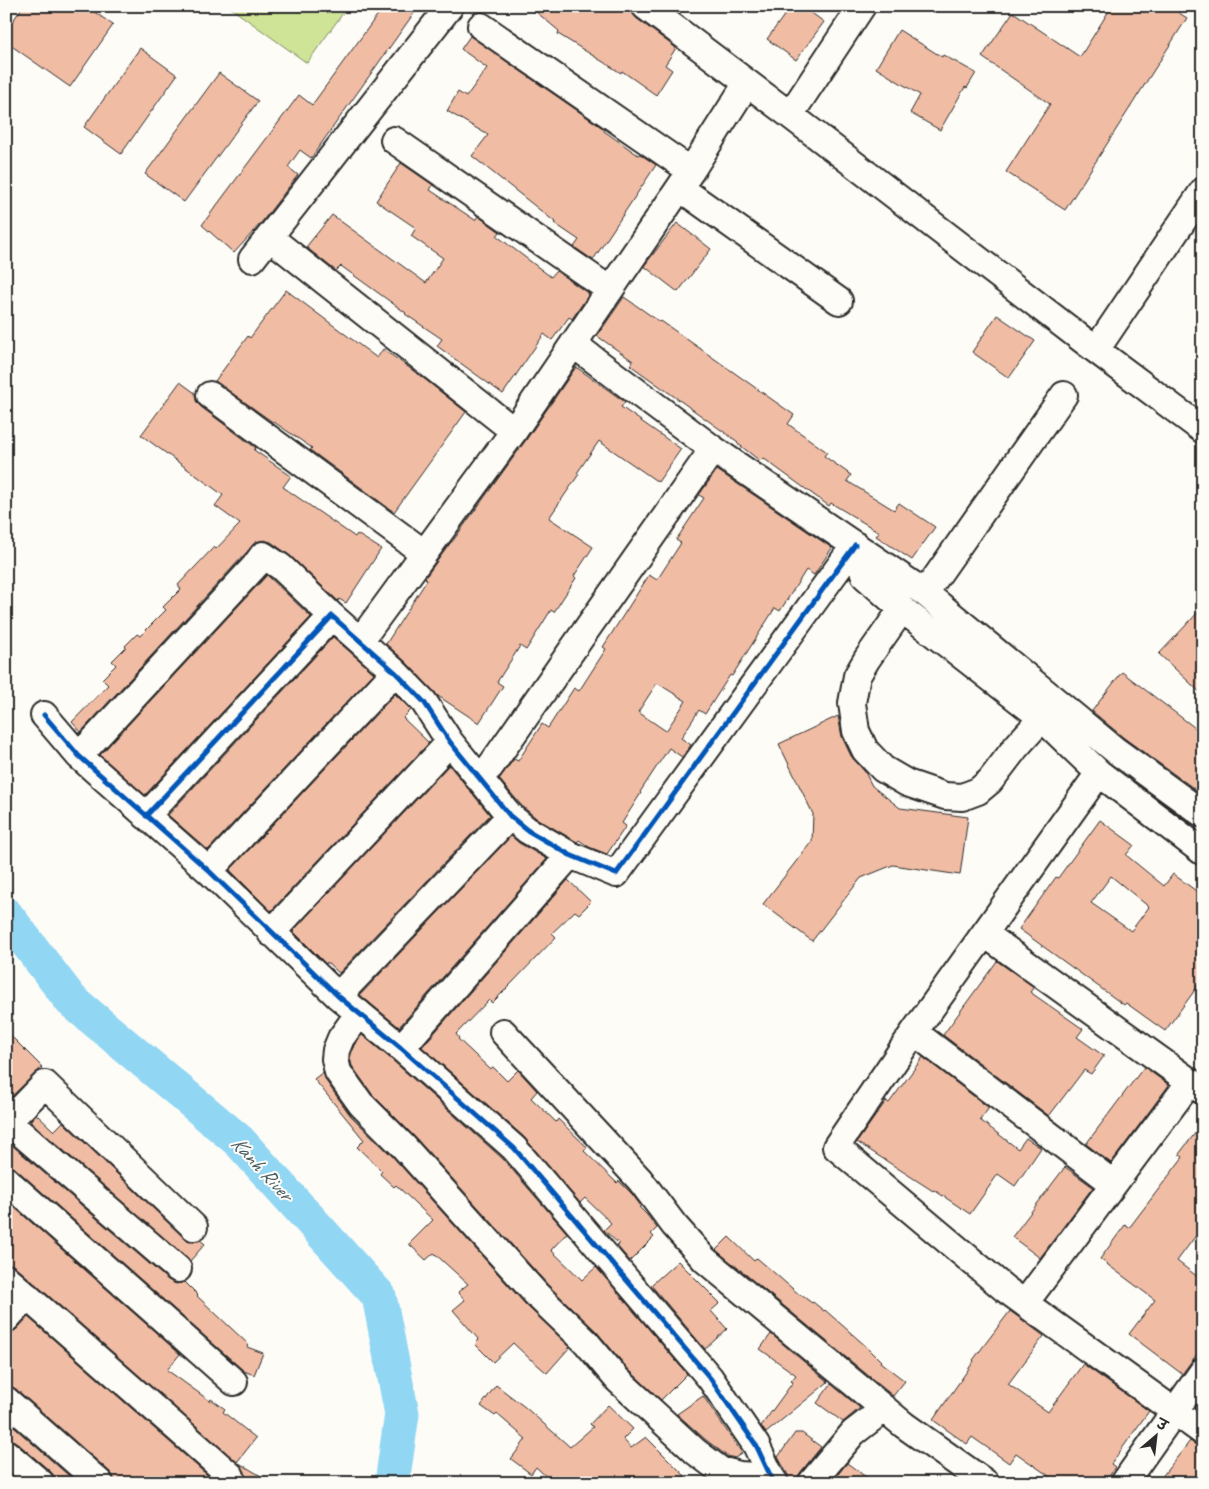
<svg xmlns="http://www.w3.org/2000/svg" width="1209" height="1489" viewBox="0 0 1209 1489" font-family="Caveat,'Playpen Sans Deva',sans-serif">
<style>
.green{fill:#d0e498;stroke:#7e8862}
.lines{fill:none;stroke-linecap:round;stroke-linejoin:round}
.river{stroke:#91d6f3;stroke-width:35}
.building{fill:#f1bca4;stroke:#2b2b2b;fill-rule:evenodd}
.minor-casing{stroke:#2b2b2b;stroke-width:30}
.minor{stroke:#fdfcf7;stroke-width:26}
.cycleway-casing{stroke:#fdfcf7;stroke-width:8}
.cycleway{stroke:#0057b8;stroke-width:5}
.labels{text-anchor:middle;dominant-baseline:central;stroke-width:4;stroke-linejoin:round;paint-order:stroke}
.water-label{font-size:21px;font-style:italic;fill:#4a5e67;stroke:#fdfcf7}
</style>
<rect width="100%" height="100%" fill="#fdfcf7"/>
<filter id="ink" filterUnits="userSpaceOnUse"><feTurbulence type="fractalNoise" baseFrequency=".02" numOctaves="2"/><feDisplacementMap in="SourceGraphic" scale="10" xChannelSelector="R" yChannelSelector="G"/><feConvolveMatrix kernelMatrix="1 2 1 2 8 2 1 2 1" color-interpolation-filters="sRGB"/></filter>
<g filter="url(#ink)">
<path class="green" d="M228,6H348L307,63Z"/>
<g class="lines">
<path class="river" d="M6,915L71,1000L239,1141L379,1296L402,1414L392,1483"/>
</g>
<path class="building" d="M23,6H86L113,25L70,87L6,42V31Z
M384,6H419L311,158L300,150L288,167L298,175L261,223L234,253L202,225L299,95L312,105Z
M529,6H625L631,10L636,18L676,48L665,65L672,70L656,95L622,71L621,73L558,34L559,31Z
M791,6H802L824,22L796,60L767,39Z
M1112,6H1168L1187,18L1065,210L1006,172L1050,104L982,57L1013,12L1080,57Z
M899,30L942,57L943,55L976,73L967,88L965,87L940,130L910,113L920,95L876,68Z
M470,36L604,129V131L638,155L640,154L656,165L593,260L574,247L579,240L554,223L555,222L472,156L488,135L447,111L458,92L466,97L487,68L461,49Z
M140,48L177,75L121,154L84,127Z
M219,73L258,101L184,202L145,174Z
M401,163L433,185L430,190L475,220L478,216L500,232L497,236L551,277L556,271L589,294L572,319L569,317L552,340L544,334L503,394L437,346L442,339L405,314L406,313L341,266L336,271L306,247L332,215L426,283L443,258L411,236L416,228L376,201Z
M677,223L711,249L678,292L644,266Z
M286,290L377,358L383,349L422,377L466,412L394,512L310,450L312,448L274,422V423L215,381L248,336L250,338Z
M624,297L660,322L661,321L794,415L788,424L827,452L824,456L851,475L847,481L894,510L899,503L935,527L912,560L876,536L879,532L831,503L829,506L763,458L760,461L737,443L738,442L630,365L633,361L597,336Z
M997,315L1035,341L1009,378L972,352Z
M576,367L625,402L621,407L681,449L658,482L599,441L577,473L579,474L549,518L593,547L574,576L576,578L554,612L551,610L526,650L520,646L497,682L503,686L479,723L438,696L406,662L386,644L427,580L425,578L430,571L451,542H452L526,440Z
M180,382L195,393L196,401L201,407L256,448L254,450L291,476L283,487L355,537L357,534L381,549L346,603L339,599L338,601L289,555L271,542L264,540L256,542L81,732L72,722L108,685L102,679L116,665L112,661L126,647L125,646L137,634L140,636L166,610L163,607L181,589L178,585L214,547L216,549L240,524L215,506L223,495L141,435Z
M717,470L832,548L814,575L806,570L780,611L775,608L732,676L730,675L705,714L699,710L681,738L691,745L682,757L669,748L640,792L641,793L622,823L626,826L607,854L589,847L579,840L577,842L536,818L521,805L499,779L514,759L518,761L542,724L548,728L574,688L579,691L606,649L603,647L649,575L657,580L681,543L676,540L704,498L699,495ZM657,683L686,701L666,731L638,712Z
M267,575L311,617L145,795L100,755Z
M1203,607V695L1159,654Z
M333,637L374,673L208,850L168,815Z
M1122,672L1203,734V795L1124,738L1092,711Z
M395,694L411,710L403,718L429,743L271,911L230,870Z
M838,716L842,737L851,756L865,772L872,786L900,808L968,817L960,875L893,865L861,878L812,941L763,904L812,841L813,814L779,744Z
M449,765L490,815L339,973L327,962L326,964L293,931Z
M1100,820L1134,845L1126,855L1164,886L1173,874L1203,896V979L1165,1031L1126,1003L1124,1005L1019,929L1056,877L1058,878ZM1111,876L1149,907L1131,931L1091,903Z
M511,836L519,843L547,859L399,1027L360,995Z
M568,880L591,902L579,914L575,911L552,933L556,937L512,983L492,1003L489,1000L456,1034L459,1038L458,1039L490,1069L493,1067L507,1081L518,1070L537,1091L531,1098L556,1122L558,1119L587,1147L584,1151L617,1183L619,1181L632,1194L641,1206L639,1207L647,1215L657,1228L651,1234L654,1237L630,1261L617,1246L619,1244L604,1230L611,1223L585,1198L580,1203L524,1137L422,1047Z
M997,961L1034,987L1030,992L1083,1029L1077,1037L1104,1056L1091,1074L1084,1070L1049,1116L943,1035Z
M6,1031L42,1067L6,1102Z
M362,1035L391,1059L503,1159L567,1233L551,1250L582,1280L596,1267L687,1374L661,1400L629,1370L596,1331L548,1285L414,1136L372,1094L352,1066L350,1058L354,1045Z
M923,1057L989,1108L980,1120L1018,1149L1026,1138L1041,1148L1015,1186L998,1174L970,1214L934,1190L933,1191L857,1142L886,1101L889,1103Z
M1144,1067L1169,1085L1111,1163L1086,1144Z
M323,1072L326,1081L350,1115L392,1156L526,1305L570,1347L547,1373L532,1360H531L513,1343L493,1362L475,1344L479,1340L453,1310L465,1300L458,1292L468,1284L434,1253L426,1260L409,1244L433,1220L396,1185L394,1187L380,1174L382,1171L357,1147L364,1140L314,1079Z
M36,1114L54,1131L63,1122L184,1238L191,1242L200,1240L205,1244L190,1261L30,1121Z
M1203,1123V1226L1177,1261L1203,1281V1346L1182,1374L1129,1334L1155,1300L1100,1259L1125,1225L1129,1228L1183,1157L1179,1154Z
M6,1140L168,1280L176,1284L185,1282L198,1295L197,1296L248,1344L247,1347L263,1353L254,1375L244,1371L16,1169L6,1165Z
M1065,1167L1093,1187L1040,1258L1012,1237Z
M6,1200L180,1354L167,1370L210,1401L211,1399L225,1409L223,1412L256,1438L237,1462L16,1267L6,1263Z
M729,1237L754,1261L757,1258L801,1296V1295L812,1303L813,1302L824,1311L825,1310L868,1348L881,1361L880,1362L905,1381L893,1396L716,1250Z
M678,1261L720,1303L711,1311L727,1329L705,1349L651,1285Z
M1010,1311L1044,1336L1008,1384L1048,1412L1083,1364L1149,1411L1111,1464L1115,1467L1105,1483H1059L1016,1453L1009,1463L972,1437L967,1444L933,1420L974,1361L973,1360Z
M28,1317L214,1481L213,1483H115L114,1478L110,1472L16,1389L6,1385V1334L11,1333L17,1329Z
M771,1334L828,1382L766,1433L761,1426L793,1382L791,1381L796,1375L760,1349Z
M831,1384L860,1408L843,1422L817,1403Z
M496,1385L526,1408L570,1447L593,1427L590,1424L608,1405L633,1429L623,1439L631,1448L646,1437L692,1483H553L536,1467L531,1474L511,1459L526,1439L497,1414L495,1416L481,1406Z
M703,1396L742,1453L735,1458L727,1456L706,1440L677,1414Z
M6,1420L77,1483H56L55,1478L51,1472L16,1442L6,1438Z
M795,1433H802L821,1447L800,1473L796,1483H790L788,1475L778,1457Z
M1190,1441L1195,1444L1203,1447V1483H1157Z
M239,1463L273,1483H244L245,1472Z
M847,1463L874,1483H831Z"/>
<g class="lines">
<defs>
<path id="minor" d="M645,6L790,115L1096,350L1203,430
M481,26L691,171
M790,115L862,6
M394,140L610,290
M680,188L839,301
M269,237L514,431
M252,259L450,6
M573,344L713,449L925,593L1115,750L1203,814
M1096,350L1203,191
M210,395L424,553
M855,545L865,576L902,609L1042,718L1099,773L1203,852
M925,593L1064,395
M902,609L867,659L857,676L852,703L856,731L865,750L883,769L907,783L945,796L962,797L978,791L990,781L1016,747L1042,718
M360,641L514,431L691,171L747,83
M44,715L79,756L209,871L338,996L401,1048L514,1148L710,1378L756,1445L771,1477L775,1483
M79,756L255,566L263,555L281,567L332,616
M1099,773L914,1032L836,1147L1005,1289L1203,1432
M478,778L490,767L713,449
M146,816L332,616L395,672L424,702L450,742L510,816L527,830L570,855L616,874L855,545
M209,871L395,672
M271,933L450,742
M985,934L1203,1091
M338,996L510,816
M359,1013L341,1038L336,1050L335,1059L338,1072L361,1104L403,1146L537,1295L586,1342L618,1380L696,1452L720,1470L740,1475L771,1477
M503,1032L640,1180L674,1225L705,1260L904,1425L986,1483
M914,1032L1114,1184
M401,1048L570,855
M8,1122L178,1269
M6,1124L45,1084L194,1227
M6,1180L234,1382
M6,1278L231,1476L228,1483
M1025,1303L1190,1082
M6,1319L27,1296
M6,1400L100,1483
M6,1453L41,1483
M811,1483L853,1433L884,1409
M1124,1483L1203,1371"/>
</defs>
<use href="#minor" class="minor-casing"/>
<use href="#minor" class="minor"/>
<defs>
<path id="cycleway" d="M44,715L79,756L209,871L338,996L401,1048L514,1148L710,1378L756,1445L771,1477L775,1483
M146,816L332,616L395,672L424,702L450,742L510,816L527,830L570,855L616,874L855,545"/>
</defs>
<use href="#cycleway" class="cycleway-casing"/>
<use href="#cycleway" class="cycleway"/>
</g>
</g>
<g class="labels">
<g class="water-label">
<text transform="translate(262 1168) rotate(47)">Kanh River</text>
</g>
</g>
<rect width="1209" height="1489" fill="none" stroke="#fdfcf7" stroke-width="25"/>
<rect x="12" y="12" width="1184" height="1464" fill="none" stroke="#2b2b2b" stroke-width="2" filter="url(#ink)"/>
<g transform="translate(1156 1436) rotate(28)" stroke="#fdfcf7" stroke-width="4" paint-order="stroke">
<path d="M0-4L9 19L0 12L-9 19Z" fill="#2b2b2b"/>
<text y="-8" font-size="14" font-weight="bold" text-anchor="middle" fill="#2b2b2b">उ</text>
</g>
</svg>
